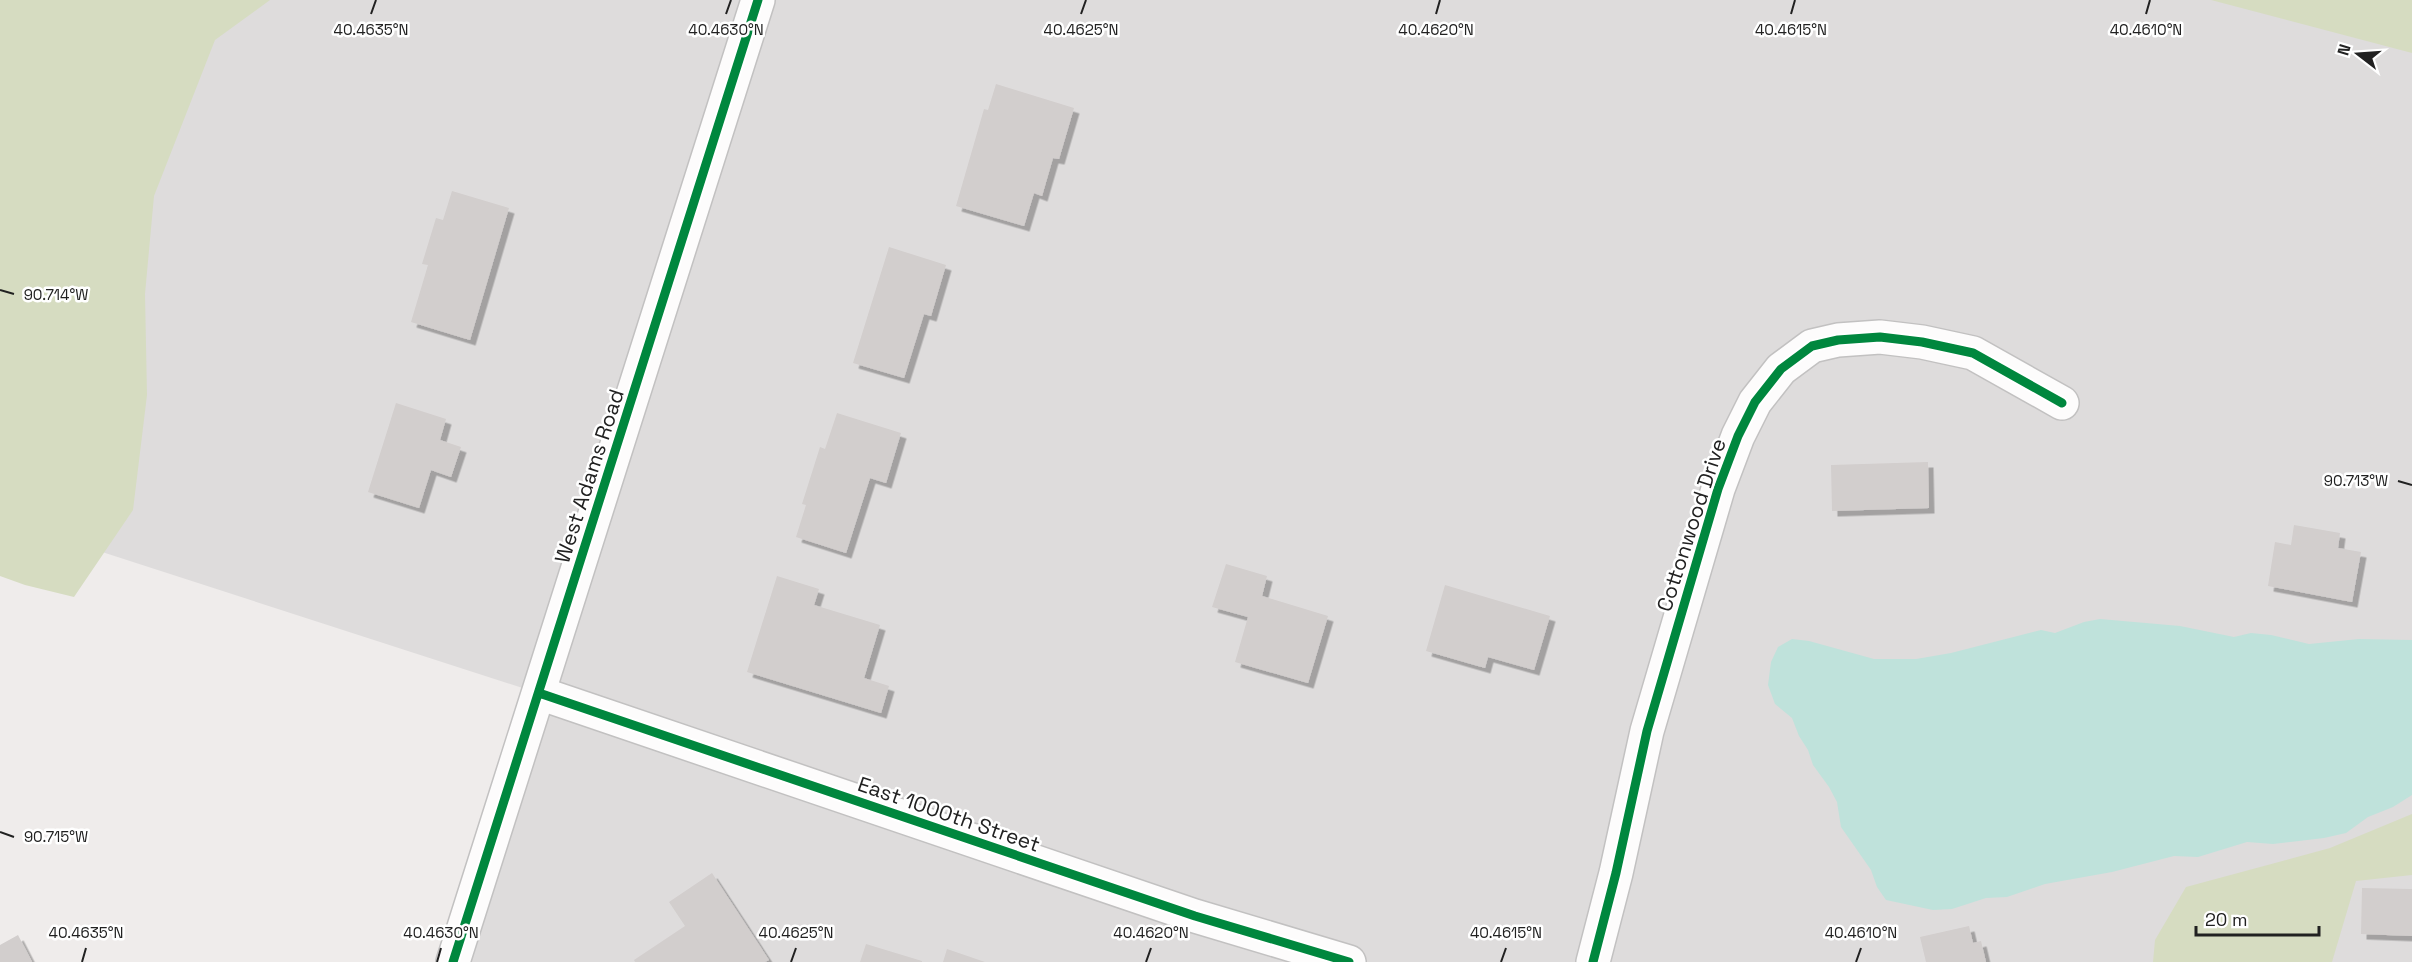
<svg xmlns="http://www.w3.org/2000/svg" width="2412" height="962" viewBox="0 0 2412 962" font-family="'Space Grotesk',sans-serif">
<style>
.residential{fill:#dedcdc}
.forest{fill:#d6dcc1}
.water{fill:#bfe2db}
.building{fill:#d2cecd;filter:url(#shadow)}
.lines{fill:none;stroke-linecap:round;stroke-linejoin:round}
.minor-casing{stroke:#c2c1c1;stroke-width:36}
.minor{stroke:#fdfcfc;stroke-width:33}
.cycleway-casing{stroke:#fff;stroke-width:13}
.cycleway{stroke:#00873e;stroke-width:9}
.ticks{fill:none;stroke:#212121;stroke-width:2}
.labels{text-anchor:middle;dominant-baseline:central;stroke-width:5;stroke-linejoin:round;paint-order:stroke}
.street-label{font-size:21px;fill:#212121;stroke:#fff}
.ticks-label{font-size:15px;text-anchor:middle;fill:#212121;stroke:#fff;stroke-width:5;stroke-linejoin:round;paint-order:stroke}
</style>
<defs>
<filter id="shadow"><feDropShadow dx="5.5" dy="5.5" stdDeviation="0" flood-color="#0004"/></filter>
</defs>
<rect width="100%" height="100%" fill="#efeceb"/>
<path class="residential" d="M0,0H2412V962H453L538,693L0,519Z"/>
<path class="forest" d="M0,0H270L215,40L154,196L145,294L147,395L133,510L74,597L25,585L0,576Z
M2211,0H2412V53Z
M2412,814V875L2356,881L2332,962H2153L2155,940L2186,887L2330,848Z"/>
<path class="water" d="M2100,619L2180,626L2234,637L2251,633L2271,635L2309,644L2359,639L2412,640V795L2393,807L2368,817L2346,833L2324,838L2273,844L2247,842L2198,857L2174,856L2112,872L2045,884L2007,897L1986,898L1952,909L1933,910L1886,900L1877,887L1871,870L1841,827L1837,802L1829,787L1813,765L1808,750L1799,736L1792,718L1775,704L1768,685L1771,662L1778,647L1792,639L1809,641L1874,659H1916L1951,653L2041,630L2055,633L2084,622Z"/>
<path class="building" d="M996,84L1074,108L1059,159L1053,158L1042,196L1034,193L1024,226L956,206L984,109L988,110Z
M452,191L509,208L470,340L411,322L428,265L422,264L436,218L443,220Z
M889,247L946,265L931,316L924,314L904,378L853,363Z
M396,403L446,419L440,440L461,447L451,477L431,470L419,508L368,492Z
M837,413L901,433L886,483L870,478L846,553L796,537L806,505L802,504L820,447L825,449Z
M1928,462L1929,508L1832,511L1831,465Z
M2294,525L2340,533L2338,548L2361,552L2352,602L2268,586L2275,542L2291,545Z
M1226,564L1267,576L1262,596L1328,616L1308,683L1235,662L1248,617L1212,607Z
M777,576L819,589L814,605L880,625L864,678L889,686L881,713L747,672Z
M1445,585L1550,616L1534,670L1488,657L1485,668L1426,651Z
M712,873L769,960L765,962H635L634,960L685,926L669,902Z
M2362,888L2412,889V936L2361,934Z
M1969,926L1973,943L1981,941L1986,962H1926L1920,937Z
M18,935L32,962H0V945Z
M866,944L922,961V962H860Z
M947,949L985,962H943Z"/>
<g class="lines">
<defs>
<path id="minor" d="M539,693L1195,916L1349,962
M453,962L758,0
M1593,962L1616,873L1647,731L1718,489L1738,436L1755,402L1781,369L1812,346L1838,340L1880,337L1922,342L1973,353L2062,403"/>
</defs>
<use href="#minor" class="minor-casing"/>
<use href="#minor" class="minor"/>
<defs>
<path id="cycleway" d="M539,693L1195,916L1349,962
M453,962L758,0
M1593,962L1616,873L1647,731L1718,489L1738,436L1755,402L1781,369L1812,346L1838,340L1880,337L1922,342L1973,353L2062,403"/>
</defs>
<use href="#cycleway" class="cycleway-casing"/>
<use href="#cycleway" class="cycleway"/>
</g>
<path class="ticks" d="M371,14L376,0M726,14L731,0M1081,14L1086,0M1436,14L1440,0M1791,14L1795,0M2146,14L2150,0M0,290L14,294M2398,481L2412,485M0,832L14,837M82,962L86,948M437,962L441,948M791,962L796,948M1146,962L1151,948M1501,962L1506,948M1856,962L1861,948"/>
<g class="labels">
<g class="street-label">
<text transform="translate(589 476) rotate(-72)">West Adams Road</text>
<text transform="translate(1691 525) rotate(-72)">Cottonwood Drive</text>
<text transform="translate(949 814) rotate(19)">East 1000th Street</text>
</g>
</g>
<g class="ticks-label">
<text x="371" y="35">40.4635°N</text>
<text x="726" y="35">40.4630°N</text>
<text x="1081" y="35">40.4625°N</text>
<text x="1436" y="35">40.4620°N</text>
<text x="1791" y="35">40.4615°N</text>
<text x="2146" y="35">40.4610°N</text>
<text x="56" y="300">90.714°W</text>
<text x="2356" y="486">90.713°W</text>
<text x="56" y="842">90.715°W</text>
<text x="86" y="938">40.4635°N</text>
<text x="441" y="938">40.4630°N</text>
<text x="796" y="938">40.4625°N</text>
<text x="1151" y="938">40.4620°N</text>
<text x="1506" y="938">40.4615°N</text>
<text x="1861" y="938">40.4610°N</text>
</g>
<g transform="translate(2358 54) rotate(287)" stroke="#ffffff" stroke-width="4.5" paint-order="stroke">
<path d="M0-4.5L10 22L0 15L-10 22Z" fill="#212121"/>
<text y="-9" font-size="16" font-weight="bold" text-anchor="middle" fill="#212121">N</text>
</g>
<path d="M2196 926v9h123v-9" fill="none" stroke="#212121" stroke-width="3"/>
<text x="2205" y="926" font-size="18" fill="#212121" stroke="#ffffff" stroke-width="4.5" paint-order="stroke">20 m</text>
</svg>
